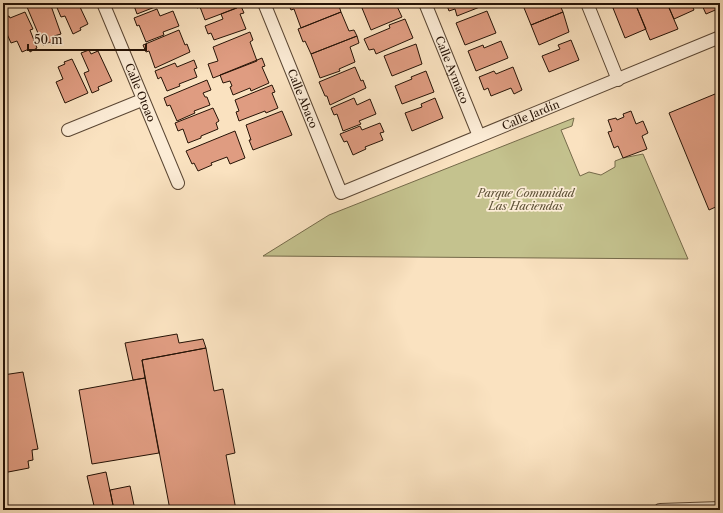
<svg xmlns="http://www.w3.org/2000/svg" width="723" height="513" viewBox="0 0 723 513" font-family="'Libre Caslon Text',serif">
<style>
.green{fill:#c4c28e;stroke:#756a4a}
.building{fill:#df9c81;stroke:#261306}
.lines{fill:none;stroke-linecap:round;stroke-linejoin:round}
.minor-casing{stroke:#5b4734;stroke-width:14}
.minor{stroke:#fcecd6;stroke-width:12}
.labels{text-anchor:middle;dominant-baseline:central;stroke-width:3.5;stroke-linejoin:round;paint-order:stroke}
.street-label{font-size:11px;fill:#261306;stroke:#fcecd6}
.park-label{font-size:11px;font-style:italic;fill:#5d5036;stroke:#fcecd6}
</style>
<rect width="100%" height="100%" fill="#fae2c0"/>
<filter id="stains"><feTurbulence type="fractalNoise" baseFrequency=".005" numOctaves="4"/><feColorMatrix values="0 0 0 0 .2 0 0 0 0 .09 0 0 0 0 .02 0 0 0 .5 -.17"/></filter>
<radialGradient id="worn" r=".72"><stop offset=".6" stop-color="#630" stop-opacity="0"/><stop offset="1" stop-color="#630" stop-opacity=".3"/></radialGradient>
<path class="green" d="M574,118L572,126L561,130L580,176L589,172L601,175L615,167V161L623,158L643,154L688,259L263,256L329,215Z"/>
<path class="building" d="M46,3H50L61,34L54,36L57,43L51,45L50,42L43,45L27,7L35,4L36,7Z
M55,3H80L81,6L80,7L88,24L80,28L81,30L73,34L65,16L61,17Z
M133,3H160L155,5V7L137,14Z
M195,3H235L237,8L205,20L200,7L197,8Z
M288,3H338L341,12L301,28L294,9L291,10Z
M374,3H398L396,4L402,17L371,30L362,8Z
M446,3H490L457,16L455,9L449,11Z
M522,3H559L563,12L531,25Z
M621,3H635L646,29L625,38L613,8L622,5Z
M635,3H667L678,29L650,40Z
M667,3H691L694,10L674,19Z
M701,3H720V8L706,14Z
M241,6L244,13L240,14L246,29L214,40L211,33L208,34L205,26L223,19L221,14Z
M157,9L160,16L173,11L179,26L163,32L164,35L146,42L139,25L137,26L134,18Z
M487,11L496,33L465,45L456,23Z
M25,12L33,29L30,30L37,48L30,52L29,49L22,52L17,41L11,43L3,25V18L9,16L10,18Z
M341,12L349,31L354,30L357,36L311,54L305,41L303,42L298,29Z
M563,12L569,32L539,45L531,25Z
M405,19L413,38L376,54L374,49L369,50L364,39L390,28L389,25Z
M179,30L185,45L187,44L190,52L155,68L149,51L146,52L143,45Z
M250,32L253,40L250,42L257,61L213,78L208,64L218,61L213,47Z
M357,36L359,43L350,47L355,62L339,69L340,71L320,78L311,54Z
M571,40L579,60L549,72L542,56L560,49L558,45Z
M501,41L508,58L476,71L468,51L483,45L484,48Z
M416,44L422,64L392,76L384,56Z
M89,50L91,54L98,51L112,81L98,87L99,90L92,93L84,73L89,71L81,53Z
M262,58L265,66L262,67L269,83L251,91L250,88L233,95L230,87L232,86L230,81L223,83L220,75Z
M72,59L88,93L65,103L56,82L63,79L58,67L65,64L64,62Z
M194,60L197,68L194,69L197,77L179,84L180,86L167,91L161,77L158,79L155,71L175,63L177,67Z
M355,67L361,81L363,80L366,88L330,105L327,96H325L319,82Z
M513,67L522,90L514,94L511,88L491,96L488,88L484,90L479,77L494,71L496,74Z
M426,71L434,92L402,104L395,86L412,79L411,77Z
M207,80L211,90L203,93L205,97H207L210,105L194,111L195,113L177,121L170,105L167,106L164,98Z
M272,85L275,92L272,93L278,108L266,113L265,111L239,121L236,112L239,111L235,100Z
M715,94L720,105V205L709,210L669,113Z
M354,98L357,105L370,99L376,114L359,121L361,124L343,131L337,114L334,115L331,108Z
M435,98L443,118L412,131L405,113L422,107L421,104Z
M213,108L219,121L216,123L218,129L201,136V138L188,143L183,129L178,131L175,123Z
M282,111L292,135L253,150L249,140H251L246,125Z
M631,111L636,124L643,121L648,133L642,136L647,149L623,158L618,146L614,148L608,132L612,131L608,120L616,118L617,120L624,117L623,114Z
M380,123L384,132L380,133L383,140L365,147L366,149L353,155L347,141L344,142L340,134L360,126L362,130Z
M235,131L245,158L230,164L227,157L211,163L212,165L198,171L194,163L192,164L186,151Z
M177,334L179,343L203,339L206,348L142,360L145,378L133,380L125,343Z
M206,348L214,391L223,389L235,453L226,455L236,510H170L142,360Z
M23,372L38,449L32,450L33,460L28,461L29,468L3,473V375Z
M145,378L159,453L92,464L79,390Z
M106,472L114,510H95L87,476Z
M130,486L135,510H114L110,490Z"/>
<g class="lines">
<defs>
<g id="minor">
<path id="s1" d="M103,3L178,183"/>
<path id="s2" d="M264,3L341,193L720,37"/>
<path id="s3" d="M425,3L479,136"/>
<path d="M587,3L618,80"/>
<path d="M68,130L142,100"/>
<path d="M660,510L720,508"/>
</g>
</defs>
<use href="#minor" class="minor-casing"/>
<use href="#minor" class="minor"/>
</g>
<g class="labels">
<g class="street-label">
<text stroke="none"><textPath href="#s3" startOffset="72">Calle Aymaco</textPath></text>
<text stroke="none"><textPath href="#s1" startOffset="97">Calle Otoao</textPath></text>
<text stroke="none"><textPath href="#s2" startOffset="103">Calle Abaco</textPath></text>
<text stroke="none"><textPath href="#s2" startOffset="410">Calle Jardín</textPath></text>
</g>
<g class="park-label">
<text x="526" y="193">Parque Comunidad<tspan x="526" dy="13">Las Haciendas</tspan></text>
</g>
</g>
<rect width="723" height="513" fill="none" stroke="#fae2c0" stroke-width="16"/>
<rect x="4" y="4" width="715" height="505" fill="none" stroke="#261306" stroke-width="2"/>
<rect x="8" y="8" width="707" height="497" fill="none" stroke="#261306"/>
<path d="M28 44v6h118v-6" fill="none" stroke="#261306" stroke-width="2"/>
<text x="34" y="44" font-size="12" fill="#261306" stroke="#fcecd6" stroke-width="3" paint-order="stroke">50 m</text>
<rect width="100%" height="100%" filter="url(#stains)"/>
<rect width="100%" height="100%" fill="url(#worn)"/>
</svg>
